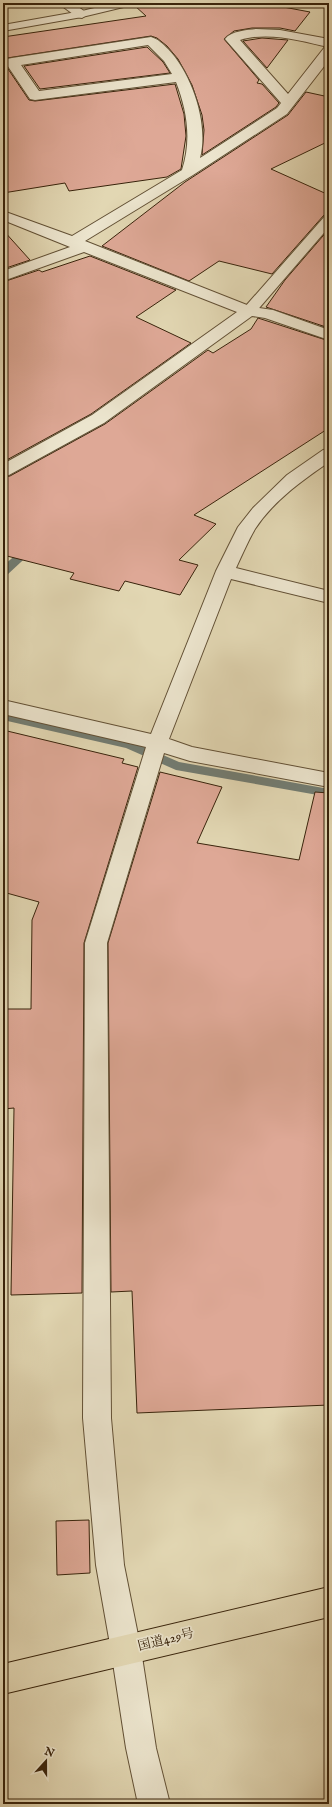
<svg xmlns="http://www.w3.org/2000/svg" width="332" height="1807" viewBox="0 0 332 1807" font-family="'IM FELL English','Noto Serif JP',serif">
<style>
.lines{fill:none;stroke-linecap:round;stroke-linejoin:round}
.stream{fill:#727c72;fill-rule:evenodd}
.building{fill:#dea896;stroke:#38230b}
.lane-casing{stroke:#625035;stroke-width:2}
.street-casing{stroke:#625035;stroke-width:2}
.highway-casing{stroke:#38230b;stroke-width:2}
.lane{fill:#ece5ce;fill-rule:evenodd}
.street{fill:#ece5ce;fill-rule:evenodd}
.highway{fill:#e2d7b3;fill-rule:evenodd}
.labels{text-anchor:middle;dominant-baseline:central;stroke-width:3.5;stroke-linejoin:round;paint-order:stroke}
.near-street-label{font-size:13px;fill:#38230b;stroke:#ece5ce}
</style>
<rect width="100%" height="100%" fill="#e2d7b3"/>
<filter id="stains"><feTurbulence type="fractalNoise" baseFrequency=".005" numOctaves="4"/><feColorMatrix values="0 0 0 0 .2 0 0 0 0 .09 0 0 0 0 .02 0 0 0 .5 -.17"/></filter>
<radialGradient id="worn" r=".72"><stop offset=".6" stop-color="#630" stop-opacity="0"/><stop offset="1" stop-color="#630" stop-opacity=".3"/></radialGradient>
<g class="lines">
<path class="stream" d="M329,319V327L303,349H297L295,347L297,345L326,320Z
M31,544L35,545L36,547L35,549L7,575L3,576V566L27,545Z
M3,712L129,740L179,762L329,789V797L176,770L126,748L3,720Z"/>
</g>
<path class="building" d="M134,3H262L310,12L295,31L280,28H252L234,31L224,39L259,80L257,83L262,84L279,103L276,107L202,155L204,130L202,115L192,85L178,59L167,46L157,38L151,36L7,58L4,63L29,100L35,101L175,84L184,114L186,136L181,169L167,177L69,191L65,183L3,193V37L146,16L134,5Z
M262,38L288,40L267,68L243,41Z
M147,47L163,62L170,73L40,89L24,66Z
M306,92L329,97V141L271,169L329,195V214L324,215L272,274L219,261L189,281L102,246L185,182L288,115Z
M329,229V328L266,307L285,280Z
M3,230L30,260L3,269Z
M90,256L176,290L136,317L191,343L91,414L3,462V282L39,270L42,272Z
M258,318L329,341V428L194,515L216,524L179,560L198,565L180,595L125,581L119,591L70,579L74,573L3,555V477L10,476L105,424L208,350L213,353L251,329Z
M3,730L124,759L122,763L138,767L84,943L82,1293L11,1295L14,1108L3,1109V1009H31L32,920L39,902L3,892Z
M160,772L222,787L197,843L299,860L315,792L329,793V1405L137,1413L132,1291L111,1292L108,943Z
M89,1520L90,1573L57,1575L56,1521Z"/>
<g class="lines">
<defs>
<path id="lane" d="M115,3H133L132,5L82,17L3,31V25L82,11Z
M329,215V227L254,314H244L242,311L244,308L325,216Z"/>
<path id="street" d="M58,3H73L88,14L82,18L77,17Z
M256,29L280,30L329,39V47C301,41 269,31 240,40L288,94L324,48L329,47V60L287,114L193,175L85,241L252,307L273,310L329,330V340L265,318L252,316L104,423L9,475L3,476V464L92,415L237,312L84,252L3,281V271L70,247L3,220V211L72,236L182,170C192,140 187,110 176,82L35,100L30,99L5,62L7,59L12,58L151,37C158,39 163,44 168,49C192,74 209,124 200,158L277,108L281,103L225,39C231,31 247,30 256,29ZM148,45L164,61L172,74L39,91L21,65Z
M329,449V462C303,480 273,501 255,529C248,541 242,555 236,568L329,591V603L231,579L169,739L192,747L329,773V787L190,761L164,753L107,943L111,1418L124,1565L141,1650L156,1748L170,1804H138L126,1748L111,1650L96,1565L83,1418L85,943L146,747L3,714V700L151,734L216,571L238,527L253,508L287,475L323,450Z"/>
<path id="highway" d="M329,1587V1617L3,1694V1664Z"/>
</defs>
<use href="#lane" class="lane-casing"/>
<use href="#street" class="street-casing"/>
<use href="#highway" class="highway-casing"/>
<use href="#lane" class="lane"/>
<use href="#street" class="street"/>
<use href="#highway" class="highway"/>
</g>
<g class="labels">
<g class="near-street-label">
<text transform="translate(166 1640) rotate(-14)">国道429号</text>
</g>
</g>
<rect width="332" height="1807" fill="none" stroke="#e2d7b3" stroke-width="16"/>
<rect x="4" y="4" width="324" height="1799" fill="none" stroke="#38230b" stroke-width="2"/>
<rect x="8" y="8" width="316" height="1791" fill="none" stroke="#38230b"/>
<g transform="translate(46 1761) rotate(21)" stroke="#ece5ce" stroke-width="3" paint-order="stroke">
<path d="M0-3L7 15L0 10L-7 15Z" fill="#38230b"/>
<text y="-6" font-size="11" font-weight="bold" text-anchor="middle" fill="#38230b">N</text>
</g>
<rect width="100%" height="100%" filter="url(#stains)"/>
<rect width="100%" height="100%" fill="url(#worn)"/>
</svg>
